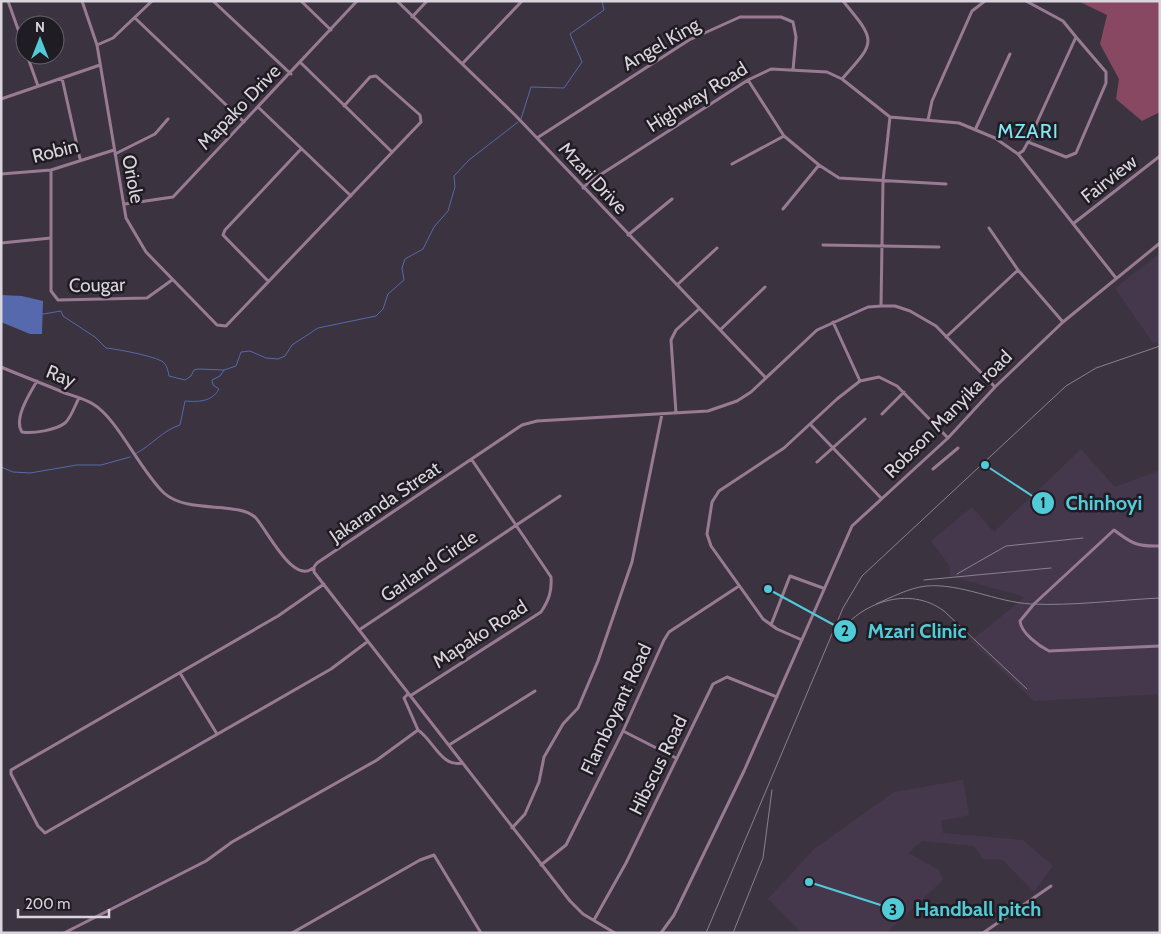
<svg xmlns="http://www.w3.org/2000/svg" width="1161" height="934" viewBox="0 0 1161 934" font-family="Cabin,sans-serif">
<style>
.built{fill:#45384c}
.green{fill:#894862}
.water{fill:#5569ac}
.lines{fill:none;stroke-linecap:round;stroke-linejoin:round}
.stream{stroke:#5569ac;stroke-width:1}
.minor{stroke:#987b92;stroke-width:3}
.rail{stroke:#89828d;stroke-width:1}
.labels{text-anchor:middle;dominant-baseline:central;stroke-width:5;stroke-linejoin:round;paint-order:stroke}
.street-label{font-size:19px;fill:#dad4dd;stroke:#201c23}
.neighbourhood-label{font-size:20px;letter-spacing:1px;fill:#7fe9f5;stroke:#201c23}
.leader{fill:none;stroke:#52cbd8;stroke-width:2}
.callout-dot{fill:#52cbd8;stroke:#201c23;stroke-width:2}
.mark-label{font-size:15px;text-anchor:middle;font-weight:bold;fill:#111}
.callout-label{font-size:20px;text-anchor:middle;font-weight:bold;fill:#52cbd8;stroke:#201c23;stroke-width:5;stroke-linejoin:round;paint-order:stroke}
</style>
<rect width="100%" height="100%" fill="#3c3341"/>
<path class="built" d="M1160,253V341L1153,343L1115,288Z
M1081,449L1115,487L1160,470V694L1034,701L971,641L1025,597L950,576L949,565L931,541L972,507L994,532Z
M963,780L969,815L941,821L943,833L1023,840L1053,866L1034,892L1003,860L983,859L974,846L922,841L908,853L939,870L943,880L886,933H802L768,899L814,849L894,792Z"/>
<path class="green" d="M1078,1H1160V112L1142,121L1116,99L1119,79L1100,44L1107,15Z"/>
<path class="water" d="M1,295L22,296L43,301L42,334H30L1,322Z"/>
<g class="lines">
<path class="stream" d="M521,119L531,87L564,88L582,62L570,34L604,10L602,1
M43,314L61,311L63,316L95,337L106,348C116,349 155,356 163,362C167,365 168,371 169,376L185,380L191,376L194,370L198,369L224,370
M135,454C151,446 163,430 180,425L185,401C198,402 212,402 219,389L213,385L212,380L220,376L224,370L236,366L241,352L250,351L266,358L278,359L285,356L292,345L318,328L376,316L383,309L388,294L404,280L402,268L405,259L423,249L434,227L448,211L455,187L454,176L469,160L518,122
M1,467L13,472L30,473L77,465H101L130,457"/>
<path class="minor" d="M8,1L25,49
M82,1L97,45L126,218L146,252L217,325L226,326L421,122L420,115L376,76L370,77L344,106
M213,1L291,74
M301,1L331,30
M397,1L516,116L765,377
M412,17L427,1
M136,19L244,122
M97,45L113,38L152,1
M27,55L38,86
M301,63L392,152
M463,63L522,1
M62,78L80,159
M842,79C876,41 877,42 843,1
M748,80L784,136L819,165L839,178L946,184
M1,99L100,65
M258,107L351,196
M928,120L932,101L972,11L985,1
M976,128L1010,54
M537,138L689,40L740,17H781L793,22L796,37L793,70
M1028,142L1066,157L1076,153L1106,83V72L1076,37
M115,154L155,134L168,119
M1018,154L1023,151L1028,142L1076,37L1063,21L1026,1
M732,164L784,136
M51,170V291L58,300L147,298L172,280
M1,174L51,170L114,150
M583,188L589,182L748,80L771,69L827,72L842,79L890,117L959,123L995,138L1018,154L1116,278
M125,204L173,197L357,1
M783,209L819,165
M1074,223L1160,156
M989,228L1018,270L1063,322
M628,235L672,199
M1,243L51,238
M823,245L939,247
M268,281L223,235L225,230L301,149
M677,285L717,248
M881,306L883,181L890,117
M833,322L860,381
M720,330L765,287
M946,337L1018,270
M1,367C22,376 44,384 65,393C74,396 85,399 93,404C118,419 139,469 164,493C187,514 236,501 255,517C267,529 297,594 317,563L522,425L537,421L708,411L737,401L751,392L817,330L868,307L881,306H895L910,311L936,326L995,387
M37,381C30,393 13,419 22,432C33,434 56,430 65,423C71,418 75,405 79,398
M676,413L671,340L676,330L699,309
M882,414L904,392
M811,425L881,498
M817,462L865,419
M933,469L958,448
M1160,546C1137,547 1131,543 1114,530L1034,604L1020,621C1021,633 1039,646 1049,651L1160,646
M314,567V572L570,901L583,914L615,933
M324,584L278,616L11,770V774L38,826L45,833L331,669L367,642
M771,625L790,576L823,588
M359,630L560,496
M802,640L777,629L763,619L711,546L707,534L712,502L719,491L784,448L837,399L860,381L879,377L897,386L948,438
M180,673L217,734
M410,696L541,612C549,600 552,591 551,577L472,460
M418,730C433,740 442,768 462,763
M623,731L676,758
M449,745L535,691
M512,828L525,814L539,782L544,757L563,724L578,708L598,661L632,562L662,414
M541,865L566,845L623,731L664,640L669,632L739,586
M594,920L626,863L713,684L727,677L777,697
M64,933L206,861L232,842L377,760L418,730L404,698L408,694
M292,933L420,860L434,855L481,933
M661,933L674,915L744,771L852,526L948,438L995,387L1063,322L1160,243
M983,933L1051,886"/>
<path class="rail" d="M957,574L1006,546L1083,538
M924,580L1051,568
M876,604C892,597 909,588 926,586C961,583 996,602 1031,604C1073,606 1117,600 1160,598
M837,636C860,602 909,585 944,611L1027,689
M706,933L843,608L862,576L1066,386L1096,368L1160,346
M733,933L763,858L772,790"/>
</g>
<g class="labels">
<g class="street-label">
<text transform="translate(661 44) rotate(-30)">Angel King</text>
<text transform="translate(697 97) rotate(-32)">Highway Road</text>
<text transform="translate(239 107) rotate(-46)">Mapako Drive</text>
<text transform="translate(55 151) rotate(-14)">Robin</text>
<text transform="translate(593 178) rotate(47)">Mzari Drive</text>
<text transform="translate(133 179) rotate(79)">Oriole</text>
<text transform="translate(1109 179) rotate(-38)">Fairview</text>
<text transform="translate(97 285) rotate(-1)">Cougar</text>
<text transform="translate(61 376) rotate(22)">Ray</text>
<text transform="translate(948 414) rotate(-45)">Robson Manyika road</text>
<text transform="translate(385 502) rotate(-34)">Jakaranda Streat</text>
<text transform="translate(429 566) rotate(-34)">Garland Circle</text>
<text transform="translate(480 634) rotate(-33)">Mapako Road</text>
<text transform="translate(616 709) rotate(-65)">Flamboyant Road</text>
<text transform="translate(658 765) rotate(-64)">Hibscus Road</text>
</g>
<g class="neighbourhood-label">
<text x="1028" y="131">MZARI</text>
</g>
</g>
<path class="leader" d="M985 465L1043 503M768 589L845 631M809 882L893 909"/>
<g class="callout-dot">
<circle cx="985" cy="465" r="5"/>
<circle cx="768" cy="589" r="5"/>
<circle cx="809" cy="882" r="5"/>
<circle cx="1043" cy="503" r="12"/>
<circle cx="845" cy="631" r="12"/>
<circle cx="893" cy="909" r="12"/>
</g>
<g class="mark-label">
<text x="1043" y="508">1</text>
<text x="845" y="636">2</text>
<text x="893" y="915">3</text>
</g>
<g class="callout-label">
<text x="1104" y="510">Chinhoyi</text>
<text x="917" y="638">Mzari Clinic</text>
<text x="978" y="916">Handball pitch</text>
</g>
<rect width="1161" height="934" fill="none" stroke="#dad4dd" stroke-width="5"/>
<g transform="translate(40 40)"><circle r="24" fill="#201c23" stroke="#6a666d"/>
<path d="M0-4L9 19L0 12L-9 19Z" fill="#52cbd8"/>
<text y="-8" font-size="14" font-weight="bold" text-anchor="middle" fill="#dad4dd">N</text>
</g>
<path d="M18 909v8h91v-8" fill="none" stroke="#dad4dd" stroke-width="2.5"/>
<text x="25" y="909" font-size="15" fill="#dad4dd" stroke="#201c23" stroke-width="4" paint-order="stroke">200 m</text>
</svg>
